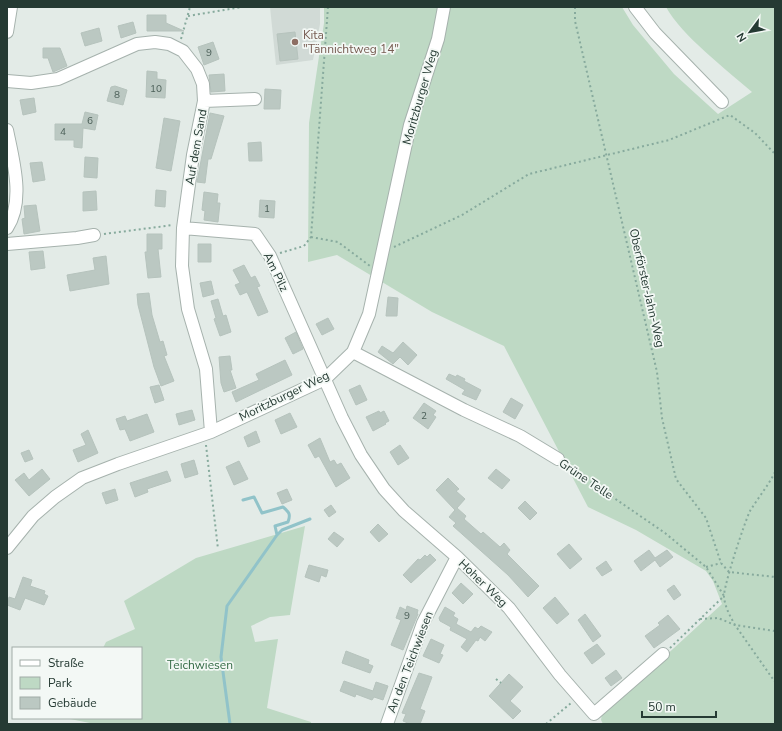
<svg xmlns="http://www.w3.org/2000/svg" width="782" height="731" viewBox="0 0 782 731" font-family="'Nunito Sans',sans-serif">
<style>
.built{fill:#d1dad6}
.green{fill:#bed9c4}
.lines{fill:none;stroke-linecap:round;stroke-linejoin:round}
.stream{stroke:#91c3c9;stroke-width:3}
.building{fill:#bbc8c2;stroke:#b6c3bd}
.minor-casing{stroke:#a6b2ad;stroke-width:14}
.path{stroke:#87aa9d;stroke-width:2;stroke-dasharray:2 3;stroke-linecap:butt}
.minor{stroke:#fff;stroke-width:12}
.education-dot{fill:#8d6e63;stroke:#f3f8f5;stroke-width:1.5}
.labels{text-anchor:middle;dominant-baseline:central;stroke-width:3.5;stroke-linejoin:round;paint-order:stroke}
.number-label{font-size:10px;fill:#4a5e57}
.education-label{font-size:12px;fill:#785e54;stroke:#f3f8f5;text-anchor:start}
.street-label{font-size:12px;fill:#253a33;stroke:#f3f8f5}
.park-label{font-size:12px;fill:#346b46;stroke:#f3f8f5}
</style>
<rect width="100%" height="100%" fill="#e3ebe7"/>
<path class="built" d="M270,7H320V24L313,60L276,65Z"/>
<path class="green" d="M324,7H622L633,25L674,74L718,114L752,92C727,70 681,35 666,7H775V724H603L601,720L602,714L722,604L713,581L706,571L636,530L588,507L504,346L432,312L337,255L308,262L309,123L324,23Z
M305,526L290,615L270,617L251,626L255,642L278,639L267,708L311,722V724H95L70,719L141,718V648H103L106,642L135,629L124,601L196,558Z"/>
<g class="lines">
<path class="stream" d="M243,500L254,497L262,513L283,507C289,512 291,514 288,522L275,526L277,535
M230,724L221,657L227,606L277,535L282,530L310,519"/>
</g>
<path class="building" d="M147,15H166V23L184,31H147Z
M133,22L136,33L121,38L118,26Z
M99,28L102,41L85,46L81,33Z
M295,32L298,59L280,61L277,34Z
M213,42L219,59L204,65L198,47Z
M43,48H60L67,66L53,72L48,58H43Z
M147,71L157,72V79L166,80L165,98L146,97Z
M224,74L225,91L211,92L209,75Z
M115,86L127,90L123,105L107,101L111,87Z
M265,89L281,90L280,109H264Z
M34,98L36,112L23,115L20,100Z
M85,112L98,115L95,130L83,128L82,148L74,147V140H55V124H82Z
M210,113L224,116L211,159H208L205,183L197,182Z
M164,118L180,121L171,171L156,168Z
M261,142L262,161H249L248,143Z
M85,157L98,158L97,178L84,177Z
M42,162L45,180L33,182L30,163Z
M156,190L166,191L165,207L155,206Z
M96,191L97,210L83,211V192Z
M204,192L218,194L217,203H220L218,222L204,220L205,211L202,210Z
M260,200L275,201L274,218L259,217Z
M36,205L40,231L24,234L22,219L25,218L24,206Z
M147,234H162V249H158L161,277L148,278L145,252H147Z
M198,244H211V262H198Z
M43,251L45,268L31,270L29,252Z
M106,256L109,284L70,291L67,275L95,270L93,258Z
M244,265L251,278L255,276L260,286L257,287L268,312L258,316L247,292L240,295L235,285L240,283L233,270Z
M211,281L214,294L203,297L200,283Z
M149,293L152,315L160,342L163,341L167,355L164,356L174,381L161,386L154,367L138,305L137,294Z
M388,297L398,298L397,316H386Z
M218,299L223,316L226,315L231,332L220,336L214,319L216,318L211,301Z
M328,318L334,329L322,335L316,324Z
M296,332L303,349L293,354L285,338Z
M403,342L417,355L408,365L400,357L393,364L378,352L382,346L393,353Z
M230,356L232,370H230L236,388L224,392L221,383L219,357Z
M285,360L292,375L236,402L232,392L259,380L256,374Z
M449,374L456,377L457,375L465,379L464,381L481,390L476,400L462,394L465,390L446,379Z
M159,385L164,400L155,403L150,387Z
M360,385L367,400L356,405L349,390Z
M511,398L523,405L515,419L503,412Z
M424,403L436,411L433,415L436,417L428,429L413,418Z
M192,410L195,420L179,425L176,414Z
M379,411L380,413L384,411L389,421L385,423L386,424L373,431L366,417Z
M290,413L297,427L281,434L275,420Z
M147,414L154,432L130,441L125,429L120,430L116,419L125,416L127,421Z
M88,430L98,453L78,462L73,450L86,445L81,434Z
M256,431L260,442L248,447L244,437Z
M320,438L330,462L334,460L337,465L341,463L350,478L336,487L319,456L315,458L308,445Z
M400,445L409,458L398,465L390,452Z
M29,450L33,459L25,462L21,453Z
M194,460L198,474L185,478L181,464Z
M239,461L248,479L234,485L226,467Z
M42,469L50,479L29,496L15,480L24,473L29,480Z
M496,469L510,480L502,489L488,478Z
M167,471L171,481L147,489L148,492L135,497L130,483Z
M448,478L459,489L456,491L465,499L457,508L466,516L464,519L481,534L483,532L500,547L504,543L510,550L507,554L539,586L528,597L508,575L453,526L456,523L449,517L455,510L436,490Z
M115,489L118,500L106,504L102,493Z
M287,489L292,500L282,504L277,493Z
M525,501L537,513L530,520L518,508Z
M331,505L336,512L329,517L324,510Z
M378,524L388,534L379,542L370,532Z
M334,532L344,539L337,547L328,539Z
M569,544L582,559L570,569L557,554Z
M649,550L655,558L667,550L673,557L660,567L655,560L641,571L634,561Z
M430,554L436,560L411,583L403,575L418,559L420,560L425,555L427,557Z
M606,561L612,570L602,576L596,568Z
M309,565L328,570L326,577L321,575L319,582L305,577Z
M23,577L32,580L30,586L45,591L44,594L48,596L44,605L25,598L20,610L7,605L9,597L15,599Z
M461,583L473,594L463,604L452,593Z
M674,585L681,595L674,600L667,590Z
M555,597L569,614L557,624L543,608Z
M407,606L418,610L417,614H418L403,650L391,645L401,620L396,618L400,607L406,610Z
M445,607L455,613L453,616L458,619L456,624L471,632L475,627L478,629L481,626L492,632L485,641L480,637L478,641L476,640L467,652L461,647L467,639L450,630L451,627L440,621L439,618Z
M585,614L601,636L593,642L578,620Z
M668,615L680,629L654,648L645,636L660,625L658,623Z
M431,639L444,645L440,654L443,655L439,663L423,656Z
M597,644L605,654L592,664L584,653Z
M346,651L369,660L368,664L373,666L370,673L342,663Z
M616,670L622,678L611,686L605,678Z
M419,673L432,677L420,709L425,711L420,724H410L403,721L406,714L402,713Z
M509,674L523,687L510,701L521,711L513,719L489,696Z
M344,681L373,691L376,682L388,686L383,700L374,697L372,700L356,694L355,697L340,691Z"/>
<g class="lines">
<defs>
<path id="minor" d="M635,7L655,33L722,102
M7,32L11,7
M7,81L31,83L58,79L137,44L155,42L169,44L183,51L197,69L203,84L204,101L193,155L183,228L182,266L188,309L206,369L211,432
M204,101L255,99
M7,130C13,160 25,201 7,228
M183,228L255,234L270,256L342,418L361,455L384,489L404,511L457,557L509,608L560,675L594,714L663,654
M7,244L77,238L94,235
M353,352L464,410L520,436L558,459
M7,548L33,516L55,497L82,478L118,464L211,432L325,379L353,352L369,314L410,125L438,39L444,7
M387,724L423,623L457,557"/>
</defs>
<use href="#minor" class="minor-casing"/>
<path class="path" d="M575,7V21L657,372L662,418L676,479L706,518L721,563L729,572L775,577
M188,16L242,7
M181,39L190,7
M104,234L173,225
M311,237L338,242L370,266
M394,247L462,215L529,174L669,140L730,115L755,133L775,154
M280,253L304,246L311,237L328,7
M206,445L218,549
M566,465L665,533L706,567L724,596
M775,472C768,486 758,498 750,511C745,521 723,587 724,597C725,607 730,616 735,625L775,631
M706,567L721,563
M700,619L718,618L735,625L775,682
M670,648L724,596
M496,679L501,683
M546,724L571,703"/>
<use href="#minor" class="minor"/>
</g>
<circle class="education-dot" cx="295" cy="42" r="4"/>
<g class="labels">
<g class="number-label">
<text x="209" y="53">9</text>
<text x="156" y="89">10</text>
<text x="117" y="95">8</text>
<text x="90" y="121">6</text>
<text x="63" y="132">4</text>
<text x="267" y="209">1</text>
<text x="424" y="416">2</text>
<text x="407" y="616">9</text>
</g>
<g class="education-label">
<text x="303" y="35">Kita<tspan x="303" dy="14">"Tännichtweg 14"</tspan></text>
</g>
<g class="street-label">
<text transform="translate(420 97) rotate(-74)">Moritzburger Weg</text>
<text transform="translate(196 147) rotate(-80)">Auf dem Sand</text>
<text transform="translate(276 272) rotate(64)">Am Pilz</text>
<text transform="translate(647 288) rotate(77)">Oberförster-Jahn-Weg</text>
<text transform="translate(284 396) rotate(-26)">Moritzburger Weg</text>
<text transform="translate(586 479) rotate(34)">Grüne Telle</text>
<text transform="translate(483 583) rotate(44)">Hoher Weg</text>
<text transform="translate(410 662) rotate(-69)">An den Teichwiesen</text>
</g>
<g class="park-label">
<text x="200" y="665">Teichwiesen</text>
</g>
</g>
<rect width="782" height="731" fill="none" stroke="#253a33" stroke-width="16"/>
<rect x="12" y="647" width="130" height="72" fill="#f3f8f5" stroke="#a1aca7"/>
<rect x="20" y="660" width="20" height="6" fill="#ffffff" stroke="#a1aca7"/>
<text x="48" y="667" font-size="12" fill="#253a33">Straße</text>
<rect x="20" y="677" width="20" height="12" fill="#bed9c4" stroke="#a1aca7"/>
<text x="48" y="687" font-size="12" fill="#253a33">Park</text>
<rect x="20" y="697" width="20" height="12" fill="#bbc8c2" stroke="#a1aca7"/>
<text x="48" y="707" font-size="12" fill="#253a33">Gebäude</text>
<g transform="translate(750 32) rotate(238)" stroke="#f3f8f5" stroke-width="3" paint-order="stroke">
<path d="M0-3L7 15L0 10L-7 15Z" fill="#253a33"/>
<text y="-6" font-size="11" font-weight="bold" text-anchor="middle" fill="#253a33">N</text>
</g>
<path d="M642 711v6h74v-6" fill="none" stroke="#253a33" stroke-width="2"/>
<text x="648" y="711" font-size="12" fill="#253a33" stroke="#f3f8f5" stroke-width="3" paint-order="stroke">50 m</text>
</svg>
